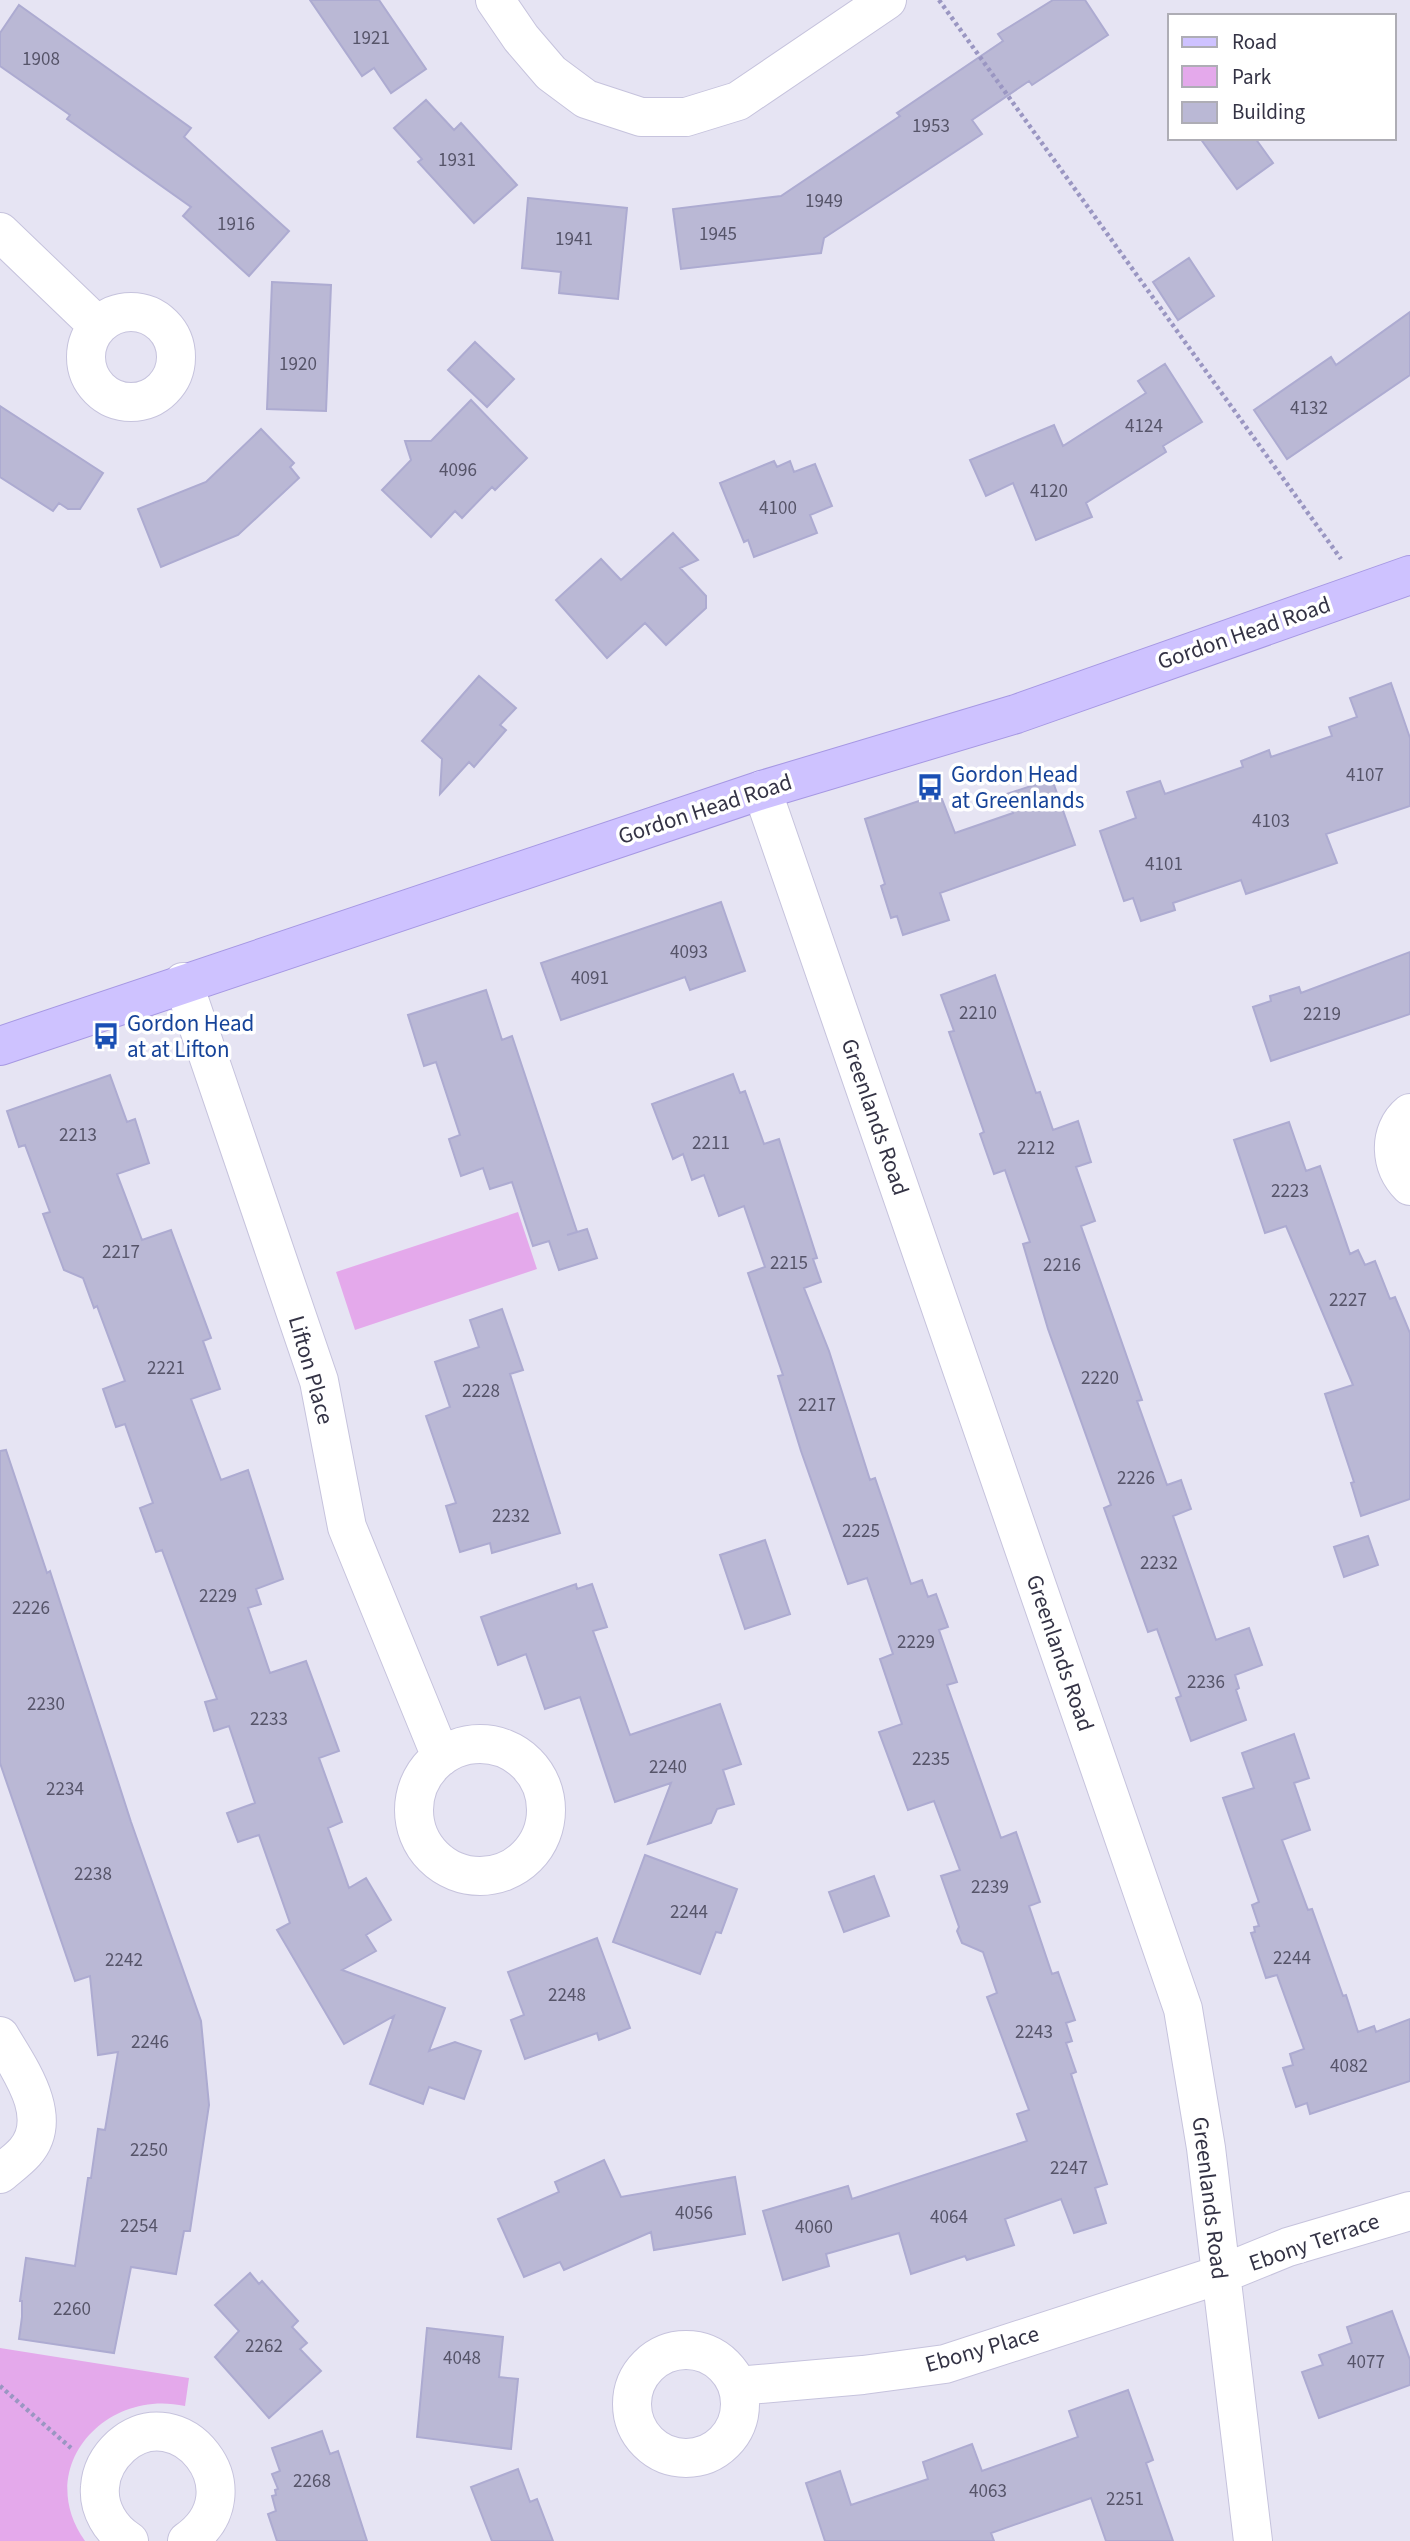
<svg xmlns="http://www.w3.org/2000/svg" width="1410" height="2541" viewBox="0 0 1410 2541" font-family="'Source Sans 3',sans-serif">
<style>
.green{fill:#e4a9eb}
.building{fill:#bab8d5;stroke:#adabd1;stroke-width:2}
.lines{fill:none;stroke-linecap:round;stroke-linejoin:round}
.minor-casing{stroke:#c6c3dd;stroke-width:40}
.secondary-casing{stroke:#a698e3;stroke-width:40}
.path{stroke:#9a96c2;stroke-width:4.5;stroke-dasharray:3.5 3.5;stroke-linecap:butt}
.minor{stroke:#fff;stroke-width:38}
.secondary{stroke:#cec2ff;stroke-width:38}
.labels{text-anchor:middle;dominant-baseline:central;stroke-width:7;stroke-linejoin:round;paint-order:stroke}
.number-label{font-size:19px;fill:#565469}
.street-label{font-size:23px;fill:#343345;stroke:#fff}
.transit-label{font-size:23px;fill:#164399;stroke:#fff;text-anchor:start}
</style>
<rect width="100%" height="100%" fill="#e6e4f3"/>
<path class="green" d="M518,1212L537,1269L355,1330L336,1272Z
M0,2348L189,2378L185,2406C105,2388 33,2468 85,2541H0Z"/>
<path class="building" d="M310,0H379L426,69L391,93L374,68L362,76Z
M1053,0H1085L1108,35L1032,85L1029,81L972,120L982,134L824,238L821,253L681,269L673,209L781,196L900,116L897,113L1003,41L998,34Z
M19,5L191,128L184,137L289,231L249,276L183,216L191,207L67,119L70,115L0,66V33Z
M426,100L454,130L461,123L517,185L474,223L418,162L422,159L394,128Z
M1200,138H1255L1273,163L1237,189Z
M528,198L627,208L618,299L559,293L561,272L522,268Z
M1189,258L1214,296L1178,320L1153,282Z
M272,282L331,285L326,411L267,409Z
M1410,312V375L1287,459L1254,410L1331,357L1336,365Z
M475,342L514,379L487,407L448,370Z
M1165,364L1202,422L1163,446L1166,452L1086,503L1092,517L1036,540L1013,483L986,496L970,460L1054,425L1063,446L1146,393L1138,381Z
M471,400L527,458L495,490L492,487L462,518L455,511L431,537L382,490L411,460L405,441H431Z
M0,406L103,473L80,509H68L59,503L53,511L0,477Z
M261,429L294,463L290,467L299,478L238,535L161,567L138,509L206,482Z
M774,461L777,467L790,461L794,472L815,464L832,506L810,515L817,533L754,557L748,540L744,542L720,483Z
M673,533L698,560L680,568L706,596V608L666,645L645,623L607,658L556,600L601,559L621,580Z
M479,676L516,708L500,725L506,730L474,767L469,762L440,794L442,759L422,741Z
M1391,683L1410,738V806L1326,834L1337,863L1246,894L1241,880L1173,903L1175,910L1141,921L1133,898L1124,901L1100,831L1136,818L1127,792L1160,781L1165,794L1243,767L1241,761L1269,750L1271,757L1332,736L1329,727L1357,717L1350,698Z
M1052,779L1075,845L940,893L949,920L903,935L897,916L891,918L881,886L885,884L865,819L940,794L955,833L1013,813L1007,794Z
M721,902L745,971L690,990L685,977L561,1020L541,963Z
M1410,952V1014L1271,1061L1253,1007L1271,1001L1270,996L1299,987L1301,993Z
M995,975L1036,1093L1040,1092L1053,1130L1078,1121L1091,1162L1076,1167L1095,1221L1081,1226L1142,1400L1137,1401L1167,1485L1181,1480L1191,1509L1173,1516L1216,1640L1249,1628L1262,1665L1235,1675L1239,1688L1236,1690L1246,1720L1191,1741L1176,1698L1181,1696L1157,1629L1148,1632L1104,1508L1111,1505L1048,1329L1023,1244L1030,1242L1005,1170L994,1174L980,1134L984,1132L949,1032L954,1031L941,995Z
M486,990L502,1040L512,1036L577,1232L567,1235L587,1229L597,1258L559,1270L549,1241L533,1246L512,1182L490,1189L483,1168L461,1176L449,1139L460,1135L436,1062L424,1066L408,1015Z
M733,1074L740,1093L745,1091L764,1144L779,1139L817,1258L813,1259L821,1282L804,1288L829,1351L870,1480L875,1478L911,1584L922,1580L928,1597L936,1594L948,1627L939,1630L957,1682L947,1685L1001,1838L1016,1832L1040,1902L1029,1906L1052,1974L1058,1972L1075,2020L1066,2023L1072,2041L1066,2043L1076,2072L1071,2074L1107,2184L1095,2188L1106,2223L1074,2233L1061,2199L1005,2219L1014,2245L967,2260L965,2256L911,2274L899,2233L826,2254L829,2266L783,2280L763,2211L848,2186L852,2199L1027,2141L1017,2114L1029,2110L987,1997L997,1993L983,1952L962,1943L957,1931L959,1927L941,1876L960,1870L934,1801L908,1810L879,1732L902,1724L880,1659L893,1654L867,1578L848,1584L801,1451L778,1376L783,1375L748,1273L765,1267L744,1206L719,1216L704,1175L692,1180L683,1154L673,1159L652,1104Z
M110,1075L127,1122L135,1119L149,1163L117,1174L142,1240L171,1230L211,1338L203,1341L220,1389L191,1399L221,1480L248,1470L283,1579L256,1589L261,1604L248,1608L270,1673L306,1661L339,1751L319,1758L342,1822L328,1828L349,1888L366,1878L391,1920L366,1935L376,1951L342,1970L445,2008L429,2051L455,2042L481,2051L464,2099L429,2087L423,2104L370,2084L394,2016L344,2044L277,1930L290,1923L259,1835L238,1842L227,1813L255,1803L229,1726L214,1731L205,1702L217,1699L162,1550L156,1552L140,1508L153,1503L125,1424L116,1427L103,1389L125,1381L97,1306L94,1308L83,1278L64,1270L43,1214L50,1212L25,1145L19,1147L7,1111Z
M1289,1122L1306,1171L1320,1166L1350,1254L1358,1250L1365,1265L1375,1261L1390,1299L1395,1297L1410,1333V1499L1361,1516L1351,1483L1354,1482L1325,1394L1353,1385L1286,1226L1265,1233L1234,1140Z
M502,1309L523,1370L510,1374L560,1533L492,1553L490,1543L460,1552L446,1506L456,1503L426,1416L450,1407L435,1362L479,1347L470,1320Z
M6,1450L47,1573L50,1571L131,1822L201,2021L209,2105L190,2231H184L176,2274L131,2267L114,2353L19,2339L22,2317V2301H20L26,2258L75,2266L88,2178H91L98,2129L105,2130L118,2052L98,2055L90,1976L75,1981L0,1763V1451Z
M1368,1536L1378,1565L1344,1577L1334,1547Z
M765,1540L790,1614L745,1629L720,1555Z
M576,1584L577,1589L592,1584L607,1627L593,1631L630,1735L720,1704L741,1764L723,1770L734,1804L717,1809L711,1823L648,1844L671,1783L615,1802L580,1697L545,1709L526,1654L498,1665L481,1617Z
M1294,1734L1309,1778L1294,1783L1310,1830L1282,1840L1308,1910L1312,1909L1343,1996L1346,1995L1358,2032L1374,2026L1376,2032L1410,2019V2081L1310,2114L1307,2103L1296,2107L1283,2068L1293,2065L1290,2054L1304,2049L1277,1975L1266,1978L1251,1933L1255,1932L1254,1927L1259,1926L1252,1905L1259,1902L1223,1798L1254,1788L1242,1753Z
M645,1855L737,1889L721,1933L716,1932L700,1974L613,1942Z
M874,1876L889,1916L844,1932L829,1892Z
M597,1938L630,2028L599,2040L597,2033L525,2059L511,2020L524,2015L508,1972Z
M604,2160L621,2197L735,2177L745,2234L654,2250L651,2232L564,2270L560,2262L524,2277L498,2219L559,2192L555,2182Z
M250,2273L259,2284L262,2281L298,2321L292,2327L307,2343L300,2349L321,2371L269,2418L215,2357L239,2331L215,2305Z
M1392,2311L1410,2360V2385L1319,2418L1302,2372L1323,2365L1319,2355L1352,2343L1347,2327Z
M427,2328L503,2337L499,2377L518,2379L511,2449L417,2437Z
M1128,2390L1153,2460L1146,2463L1173,2541H1106L1091,2498L991,2533L994,2541H825L806,2483L840,2471L851,2505L928,2479L923,2462L972,2444L982,2471L1078,2437L1069,2411Z
M322,2431L330,2454L338,2451L367,2541H277L268,2514L276,2511L272,2496L276,2495L275,2490L278,2489L272,2474L280,2471L272,2448Z
M518,2469L530,2502L537,2499L553,2541H492L471,2487Z"/>
<g class="lines">
<defs>
<path id="minor" d="M495,0L521,38L551,73L586,99L641,117H686L738,101L887,0
M0,232L98,326
M86 357a45 45 0 1 1 90 0a45 45 0 1 1-90 0Z
M762,790L1183,2009L1206,2148L1253,2541
M183,982L319,1381L347,1527L441,1757
M1410,1113C1387,1132 1390,1166 1410,1186
M414 1810a66 66 0 1 1 132 0a66 66 0 1 1-132 0Z
M0,2036C18,2067 56,2117 25,2152C18,2160 8,2167 0,2174
M632 2404a54 54 0 1 1 108 0a54 54 0 1 1-108 0Z
M737,2386L863,2375L945,2364L1219,2275L1288,2247L1410,2211
M129,2541C111,2530 98,2509 100,2487C101,2471 109,2457 121,2446C179,2395 259,2491 187,2541"/>
<path id="secondary" d="M0,1046L762,790L1016,714L1410,575"/>
</defs>
<use href="#minor" class="minor-casing"/>
<use href="#secondary" class="secondary-casing"/>
<path class="path" d="M939,0L1341,559
M0,2386L71,2448"/>
<use href="#minor" class="minor"/>
<use href="#secondary" class="secondary"/>
</g>
<defs>
<symbol id="bus-bare" viewBox="-9 -9 18 18"><path d="M-5-6H5V4H4V6H2V4H-2V6H-4V4H-5ZM-3.5-4V0h7V-4ZM-3.5 1.2v1.5H-2V1.2ZM2 1.2v1.5H3.5V1.2Z" fill="#1a4fb4" stroke="#fff" stroke-width="2.5" paint-order="stroke"/></symbol>
</defs>
<g fill-rule="evenodd">
<use href="#bus-bare" x="911" y="768" width="38" height="38"/>
<use href="#bus-bare" x="87" y="1017" width="38" height="38"/>
</g>
<g class="labels">
<g class="number-label">
<text x="371" y="38">1921</text>
<text x="41" y="59">1908</text>
<text x="931" y="126">1953</text>
<text x="457" y="160">1931</text>
<text x="824" y="201">1949</text>
<text x="236" y="224">1916</text>
<text x="718" y="234">1945</text>
<text x="574" y="239">1941</text>
<text x="298" y="364">1920</text>
<text x="1309" y="408">4132</text>
<text x="1144" y="426">4124</text>
<text x="458" y="470">4096</text>
<text x="1049" y="491">4120</text>
<text x="778" y="508">4100</text>
<text x="1365" y="775">4107</text>
<text x="1271" y="821">4103</text>
<text x="1164" y="864">4101</text>
<text x="689" y="952">4093</text>
<text x="590" y="978">4091</text>
<text x="978" y="1013">2210</text>
<text x="1322" y="1014">2219</text>
<text x="78" y="1135">2213</text>
<text x="711" y="1143">2211</text>
<text x="1036" y="1148">2212</text>
<text x="1290" y="1191">2223</text>
<text x="121" y="1252">2217</text>
<text x="789" y="1263">2215</text>
<text x="1062" y="1265">2216</text>
<text x="1348" y="1300">2227</text>
<text x="166" y="1368">2221</text>
<text x="1100" y="1378">2220</text>
<text x="481" y="1391">2228</text>
<text x="817" y="1405">2217</text>
<text x="1136" y="1478">2226</text>
<text x="511" y="1516">2232</text>
<text x="861" y="1531">2225</text>
<text x="1159" y="1563">2232</text>
<text x="218" y="1596">2229</text>
<text x="31" y="1608">2226</text>
<text x="916" y="1642">2229</text>
<text x="1206" y="1682">2236</text>
<text x="46" y="1704">2230</text>
<text x="269" y="1719">2233</text>
<text x="931" y="1759">2235</text>
<text x="668" y="1767">2240</text>
<text x="65" y="1789">2234</text>
<text x="93" y="1874">2238</text>
<text x="990" y="1887">2239</text>
<text x="689" y="1912">2244</text>
<text x="1292" y="1958">2244</text>
<text x="124" y="1960">2242</text>
<text x="567" y="1995">2248</text>
<text x="1034" y="2032">2243</text>
<text x="150" y="2042">2246</text>
<text x="1349" y="2066">4082</text>
<text x="149" y="2150">2250</text>
<text x="1069" y="2168">2247</text>
<text x="694" y="2213">4056</text>
<text x="949" y="2217">4064</text>
<text x="139" y="2226">2254</text>
<text x="814" y="2227">4060</text>
<text x="72" y="2309">2260</text>
<text x="264" y="2346">2262</text>
<text x="462" y="2358">4048</text>
<text x="1366" y="2362">4077</text>
<text x="312" y="2481">2268</text>
<text x="988" y="2491">4063</text>
<text x="1125" y="2499">2251</text>
</g>
<g class="street-label">
<text transform="translate(1244 633) rotate(-19)">Gordon Head Road</text>
<text transform="translate(705 809) rotate(-18)">Gordon Head Road</text>
<text transform="translate(875 1117) rotate(71)">Greenlands Road</text>
<text transform="translate(311 1370) rotate(74)">Lifton Place</text>
<text transform="translate(1060 1653) rotate(71)">Greenlands Road</text>
<text transform="translate(1210 2198) rotate(83)">Greenlands Road</text>
<text transform="translate(1314 2242) rotate(-19)">Ebony Terrace</text>
<text transform="translate(982 2349) rotate(-16)">Ebony Place</text>
</g>
<g class="transit-label">
<text x="951" y="774">Gordon Head<tspan x="951" dy="26">at Greenlands</tspan></text>
<text x="127" y="1023">Gordon Head<tspan x="127" dy="26">at at Lifton</tspan></text>
</g>
</g>
<rect x="1168" y="14" width="228" height="126" fill="#ffffff" stroke="#aeadb5" stroke-width="2"/>
<rect x="1182" y="37" width="35" height="10" fill="#cec2ff" stroke="#aeadb5" stroke-width="2"/>
<text x="1232" y="49" font-size="21" fill="#343345">Road</text>
<rect x="1182" y="66" width="35" height="21" fill="#e4a9eb" stroke="#aeadb5" stroke-width="2"/>
<text x="1232" y="84" font-size="21" fill="#343345">Park</text>
<rect x="1182" y="102" width="35" height="21" fill="#bab8d5" stroke="#aeadb5" stroke-width="2"/>
<text x="1232" y="119" font-size="21" fill="#343345">Building</text>
</svg>
